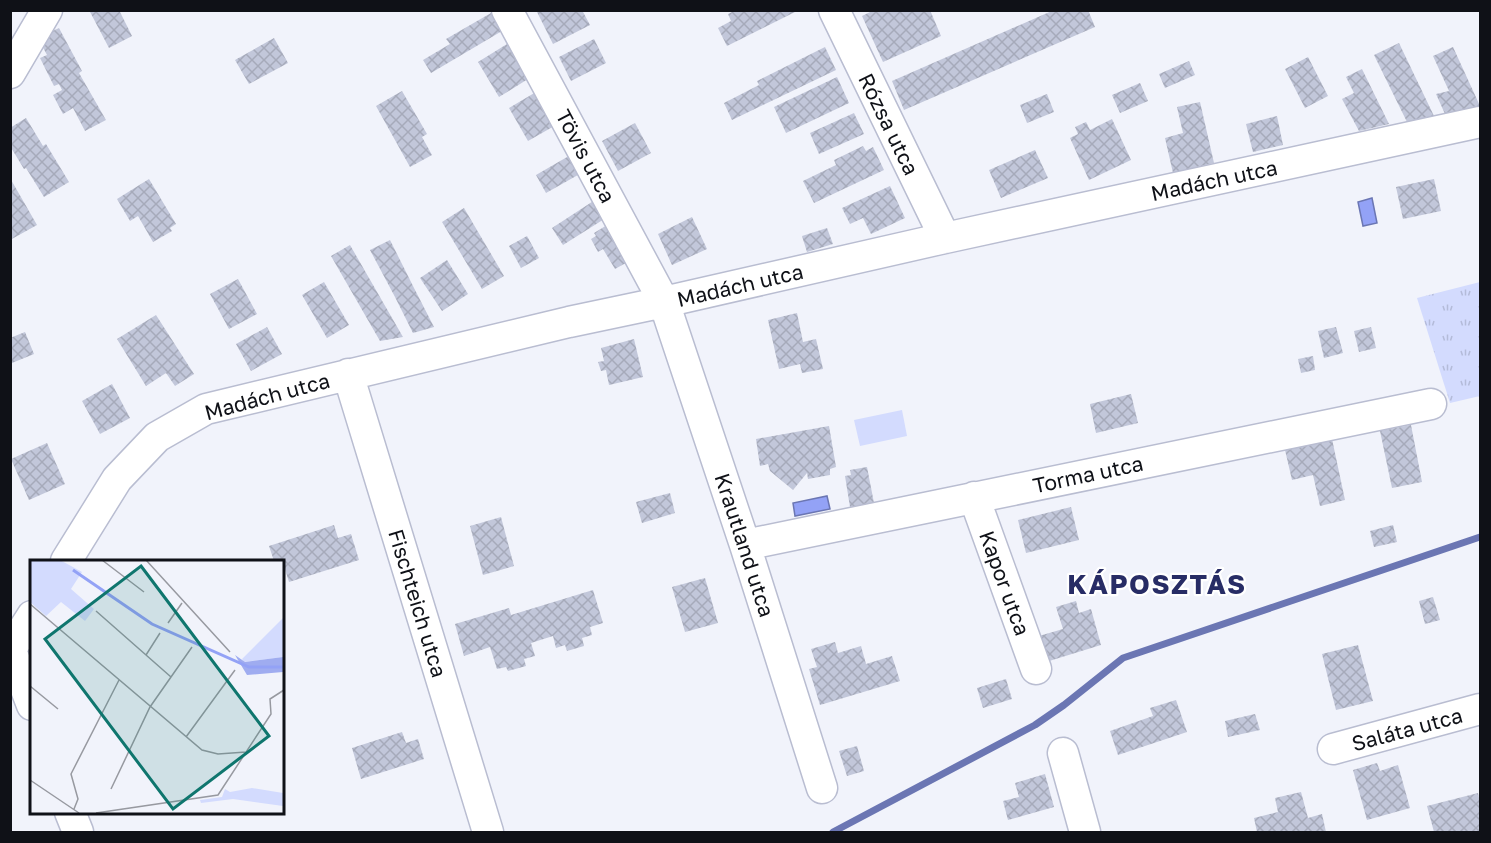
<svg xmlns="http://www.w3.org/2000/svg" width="1491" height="843" viewBox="0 0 1491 843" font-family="'Golos Text',sans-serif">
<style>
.grass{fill:url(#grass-tufts)}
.park{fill:#d3dbfe}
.water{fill:#93a2f6;stroke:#6b76b3;stroke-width:1.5}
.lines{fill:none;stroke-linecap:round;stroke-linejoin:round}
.stream{stroke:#6b76b3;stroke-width:7}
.building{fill:url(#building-cross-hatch)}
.minor-casing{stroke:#b9bdd1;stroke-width:33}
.minor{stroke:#fff;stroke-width:30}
.labels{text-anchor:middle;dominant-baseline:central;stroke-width:4.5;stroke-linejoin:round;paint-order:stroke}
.street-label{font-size:21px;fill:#0f1117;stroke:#fff}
.district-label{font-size:27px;font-weight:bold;letter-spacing:1.5px;fill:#272c65;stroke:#fff}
.inset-river{fill:none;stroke:#93a2f6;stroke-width:3}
.inset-road{fill:none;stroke:#9799a0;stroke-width:1.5}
.view{fill:#0f766e;fill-opacity:0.15;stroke:#0f766e;stroke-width:3}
.inset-edge{fill:none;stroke:#0f1117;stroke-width:3}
</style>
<defs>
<pattern id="grass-tufts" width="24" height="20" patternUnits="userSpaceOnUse" patternTransform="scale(1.5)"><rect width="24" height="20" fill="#d3dbfe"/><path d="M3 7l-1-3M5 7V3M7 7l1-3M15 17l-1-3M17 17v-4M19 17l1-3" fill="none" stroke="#b4bbd9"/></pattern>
<pattern id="building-cross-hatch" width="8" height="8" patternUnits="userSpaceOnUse" patternTransform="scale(1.5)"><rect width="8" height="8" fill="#c2c7da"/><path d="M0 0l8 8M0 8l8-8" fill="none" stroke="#a6aaba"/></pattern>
</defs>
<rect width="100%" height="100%" fill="#f1f3fb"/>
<path class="grass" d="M1480,282V396L1450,403L1417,298Z"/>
<path class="park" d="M902,410L907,436L860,446L854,420Z"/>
<path class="water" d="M1372,198L1377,223L1363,226L1358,202Z
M827,496L830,509L795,516L793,503Z"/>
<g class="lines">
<path class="stream" d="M833,832L1035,725L1064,705L1123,658L1480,537"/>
</g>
<path class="building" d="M89,10H119L132,36L109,48Z
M536,10H582L590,25L553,44Z
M736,10H799L727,46L718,28L731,21L728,14Z
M874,10H930L941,36L883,62L862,16Z
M1054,10H1088L1095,27L904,110L892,81Z
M491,13L502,31L431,73L423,60L450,44L446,39Z
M59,28L82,71L79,73L106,120L85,131L73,108L63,114L53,95L62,90L59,84L54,86L40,58L47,55L38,38Z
M274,38L288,63L249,84L235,60Z
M594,39L606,63L571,81L559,57Z
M1399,43L1434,116L1407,122L1374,55Z
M507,44L528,79L499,97L478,62Z
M825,47L836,70L732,120L724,103L759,85L757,81Z
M1453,47L1480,106L1445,114L1436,94L1449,91L1433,56Z
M1308,57L1328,96L1305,108L1285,69Z
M1189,61L1195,75L1165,88L1159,74Z
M1362,69L1389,124L1359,131L1342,99L1354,93L1346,77Z
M837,77L849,103L786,133L774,107Z
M1140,83L1148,101L1120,113L1112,95Z
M402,91L427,134L422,137L432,155L410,167L376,106Z
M536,92L556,125L528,141L509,108Z
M1047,94L1054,112L1027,123L1020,105Z
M1200,102L1214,163L1173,173L1165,138L1183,133L1177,107Z
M854,113L864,134L819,154L810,133Z
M1277,116L1283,145L1253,152L1246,124Z
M26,118L43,146L46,144L69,182L44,197L26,168L24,169L10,146V128Z
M1112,119L1131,160L1089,180L1070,138L1078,134L1075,127L1086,122L1090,130Z
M635,123L651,153L618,171L602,141Z
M863,146L866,151L873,147L884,170L814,203L803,181L836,165L834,160Z
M1035,150L1048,178L1001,198L989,170Z
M574,153L585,171L546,193L536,175Z
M10,178L37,225L10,240Z
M149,179L176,224L170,228L172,231L153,242L138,216L130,221L117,199Z
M1434,179L1441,211L1403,219L1396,187Z
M890,186L905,218L871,234L863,218L850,224L842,208Z
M598,198L609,216L563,245L552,228Z
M464,208L504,276L482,289L442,222Z
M692,217L707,249L672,265L658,234Z
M612,222L633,259L615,269L603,249L598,252L591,239L596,236L594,233Z
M827,228L833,244L807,252L802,236Z
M527,236L539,258L521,268L509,246Z
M390,240L414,288L434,327L413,333L395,297L370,250Z
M350,245L403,337L380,341L331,256Z
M447,260L468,294L442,311L420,278Z
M238,279L257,314L229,329L210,294Z
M324,282L349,325L327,338L302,295Z
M797,313L803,342L816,339L823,369L802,373L800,364L779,369L768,320Z
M156,315L194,374L175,386L166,373L146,386L117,339Z
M267,327L282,354L251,371L236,344Z
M1336,327L1343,353L1324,358L1318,331Z
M1371,327L1376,348L1359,352L1354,331Z
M25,332L34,354L12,363L10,338Z
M634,339L643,377L609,385L606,370L601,371L598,362L604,361L601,348Z
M1313,356L1315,370L1301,373L1298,359Z
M112,384L130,418L100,434L82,401Z
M1131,394L1138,423L1096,433L1090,404Z
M1411,425L1422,482L1392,488L1380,431Z
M829,426L836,467L830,469V475L808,479L807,473L793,490L770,471L768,464L760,466L756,439Z
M1332,439L1345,500L1320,506L1313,475L1292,480L1285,450Z
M47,443L65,484L29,500L11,459Z
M867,467L874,503L850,507L845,476L851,475L850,470Z
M670,493L675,513L642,523L636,502Z
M1071,507L1079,540L1026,553L1018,520Z
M501,517L514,566L483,575L470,526Z
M334,525L338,538L351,534L359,560L289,582L285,569L282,570V561H274L269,546Z
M1393,525L1397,542L1374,547L1370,531Z
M705,578L718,623L685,632L672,587Z
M593,590L603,623L590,627L592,635L582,638L584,646L567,651L565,645L556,648L553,636L531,643L535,656L524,659L526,666L508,671L506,667L497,669L490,647L464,656L455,624L509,608L511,615Z
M1433,597L1440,620L1425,624L1419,601Z
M1076,601L1079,613L1091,609L1101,645L1046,662L1039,636L1063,629L1056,607Z
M835,642L838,653L861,646L866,664L892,656L900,681L820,705L809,669L817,667L811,649Z
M1358,645L1373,701L1336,710L1322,654Z
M1006,679L1012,699L983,708L977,688Z
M1176,700L1187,732L1118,755L1110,731L1153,716L1150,708Z
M1255,714L1260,730L1228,737L1225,721Z
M402,732L406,743L418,739L424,759L361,779L352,748Z
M857,746L864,771L847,776L839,751Z
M1377,763L1380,771L1398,765L1410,808L1367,820L1353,770Z
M1045,774L1054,807L1008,820L1003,801L1019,797L1015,783Z
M1301,792L1308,818L1322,814L1326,832H1257L1254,818L1278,812L1275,798Z
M1478,793L1480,803V832H1434L1427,806Z"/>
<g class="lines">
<defs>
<path id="minor" d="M507,10L664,302L745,545L822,788
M834,10L945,238
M10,73L47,10
M348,374L488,832
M974,497L1036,669
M745,545L1431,404
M66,561L117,479L157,437L206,409L569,322L664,302L945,238L1480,122
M10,648L32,705
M11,649L32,616
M1333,749L1480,709
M1063,753L1085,832
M70,812L78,832"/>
</defs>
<use href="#minor" class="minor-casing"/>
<use href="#minor" class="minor"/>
</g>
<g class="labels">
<g class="street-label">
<text transform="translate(889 124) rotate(64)">Rózsa utca</text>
<text transform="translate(586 156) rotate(62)">Tövis utca</text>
<text transform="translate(1214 180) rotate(-12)">Madách utca</text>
<text transform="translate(740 285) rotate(-13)">Madách utca</text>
<text transform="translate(267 396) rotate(-15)">Madách utca</text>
<text transform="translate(1088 474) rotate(-12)">Torma utca</text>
<text transform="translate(745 545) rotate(72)">Krautland utca</text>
<text transform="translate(1005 583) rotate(70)">Kapor utca</text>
<text transform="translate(418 603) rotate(73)">Fischteich utca</text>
<text transform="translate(1407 729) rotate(-15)">Saláta utca</text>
</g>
<g class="district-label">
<text x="1157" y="584">KÁPOSZTÁS</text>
</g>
</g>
<g transform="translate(30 560)">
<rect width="254" height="254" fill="#f1f3fb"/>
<path d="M0,0H30L52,12L41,29L64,49L55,61L31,42L16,56L0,42ZM253,58V97L214,102L212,99ZM222,228L253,233V246L203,239L171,243L170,240L192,237L195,229L200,232Z" fill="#d3dbfe"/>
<path d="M205,95L215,102L253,97V112L217,115Z" fill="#9facf0"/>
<path class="inset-river" d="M43,10L122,64L219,107H254"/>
<path class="inset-road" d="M72,0L114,32M116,0L200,92M0,44L172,190L188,194L216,192M66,51L141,117M138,63L152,43M116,95L130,73M0,126L28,149M156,177L205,110M0,220L49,253M81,229L120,147L162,87M44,249L48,239L41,214L89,120M66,253L188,235L241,154L240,139L254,130"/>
<path class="view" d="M111,6L239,176L143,249L15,79Z"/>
<rect width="254" height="254" class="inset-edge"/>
</g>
<rect width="1491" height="843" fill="none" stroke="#0f1117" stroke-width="24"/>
</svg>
